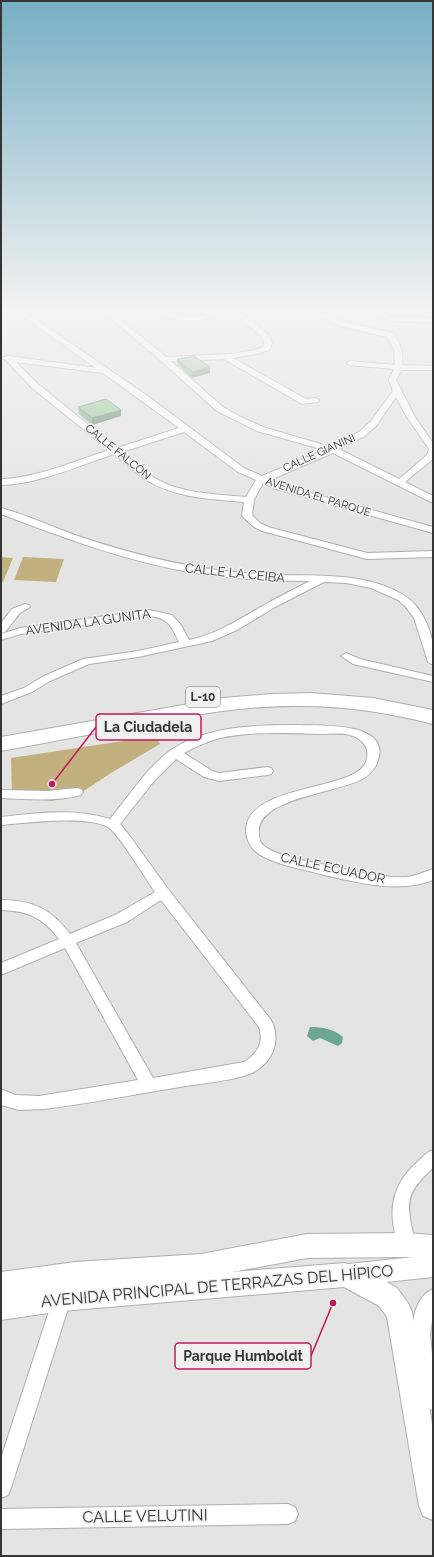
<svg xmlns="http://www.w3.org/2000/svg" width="434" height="1557" viewBox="0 0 434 1557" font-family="Raleway,sans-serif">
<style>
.green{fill:#c2b17f}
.water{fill:#6da78f}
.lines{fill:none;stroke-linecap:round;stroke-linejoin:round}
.minor-casing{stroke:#adafac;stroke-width:2}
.tertiary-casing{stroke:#adafac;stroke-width:2}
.secondary-casing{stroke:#adafac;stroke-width:2}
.motorway-casing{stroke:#adafac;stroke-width:2}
.minor{fill:#fff;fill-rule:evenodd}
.tertiary{fill:#fff;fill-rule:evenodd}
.secondary{fill:#fff;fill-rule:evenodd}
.motorway{fill:#fff;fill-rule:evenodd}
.wall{fill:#84aa8a}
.shaded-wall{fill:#6c8b70}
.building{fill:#9ac6a0;stroke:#6c8b70}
.labels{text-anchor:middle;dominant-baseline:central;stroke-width:3;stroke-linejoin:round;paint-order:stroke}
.far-street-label{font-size:11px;fill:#353534;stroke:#f1f2ef}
.shield{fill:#f1f2ef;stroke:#6d6e6c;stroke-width:1}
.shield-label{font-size:12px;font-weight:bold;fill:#353534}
.street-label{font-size:13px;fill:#353534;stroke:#f1f2ef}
.near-street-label{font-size:16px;fill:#353534;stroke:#f1f2ef}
.leader{fill:none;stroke:#c2185b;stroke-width:1.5}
.callout-dot{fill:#c2185b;stroke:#f1f2ef;stroke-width:1.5}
.callout{fill:#f1f2ef;stroke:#c2185b;stroke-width:1.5}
.callout-label{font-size:14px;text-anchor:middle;font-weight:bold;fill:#353534}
</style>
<rect width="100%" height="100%" fill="#e4e5e2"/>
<path class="green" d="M1,557L13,558L3,582H1Z
M23,557L64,559L56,582L14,580Z
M156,736L160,744L111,773L76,796L52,801L12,796L11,758Z"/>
<path class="water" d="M310,1027C322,1027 334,1029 343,1037L342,1043L338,1046L320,1038L313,1041L307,1036Z"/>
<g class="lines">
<defs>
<path id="minor" d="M11,308H19L145,394L244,468L262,476L324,450L257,431L217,411L161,361L99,308H107L166,357L231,354L255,350L263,347L264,343L263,338L228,308H236L269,335L272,343L269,350L257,354L233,358L306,399L315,398L319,400L318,402L302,404L224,359L171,361L223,407L241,417L263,427L331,447L359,432L370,422L393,391L389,380L394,369L350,365L346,363L350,361L395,365L394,350L387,337L340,326L302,308H312L345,322L393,333C400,343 404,353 402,365L433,366V370H401L396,380L415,417L433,443V459L405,482L433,496V503L333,453L270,480L282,485L433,527V533L276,489L263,483L254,500L252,515L260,523L268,527L367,553L433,551V557L367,559L262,531L254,527L242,516L244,502C212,499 176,498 148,481C136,474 125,463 114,454C82,465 34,485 1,485V479C33,479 78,460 109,450L32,388L6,360L1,358L8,356L96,368ZM16,362L103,373L179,428L117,448L38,384ZM396,397L407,417L429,449L427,455L399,479L339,449L365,436L376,426ZM184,432L238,472L256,480L246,497C216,494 180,494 153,477C142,470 132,460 122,452Z
M150,308C170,308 191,326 210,311V308H217V312C203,327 164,321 150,308Z
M375,308H382L385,315L390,317L433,318V322L389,321L380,317Z
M1,508C28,515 54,528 81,537C144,558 208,573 275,575C318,576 367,572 405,596C420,605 430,627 433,644C434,651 433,659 433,665L428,662L414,618L405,606L398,600L371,588L346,583L324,582L275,607L237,630L212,641L138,657L89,664L50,681L32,692L1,704V696L24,688L42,677L83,659L138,651L179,642C171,626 169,618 149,616L21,634L1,640V634L20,628L149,610L172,615L181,625L189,640C218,634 241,618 266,604C280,596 295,589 310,581C271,581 233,579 195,573C128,562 64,538 1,514Z
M25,604L29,605L30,607L20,613L5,632L1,633V623L12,609Z
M346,653L360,659L433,676V682L353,664L341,656Z
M296,725C316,726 386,721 379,756C377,766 373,772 364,778C341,793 255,797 259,834C259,836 260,841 261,843C271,855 306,861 321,864C343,869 385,879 407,877C416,876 424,872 433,869V880C398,894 356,882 320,874C302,869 266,863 253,849C249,845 247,838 246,833C243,783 355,792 366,762C370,749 365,741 353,736C343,732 330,734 320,734C287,733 253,731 220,738C208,741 195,747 184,753L212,771L219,773L267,767L271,768L273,771L271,774L267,775L219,781L204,777L176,759L154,781L120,824L129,835L168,889L271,1020C281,1039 274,1061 254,1072C236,1081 195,1084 174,1088C130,1095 87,1104 44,1109L19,1110L1,1105V1089L15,1095L39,1096L138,1080L65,948L1,975V963L59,939C42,917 28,911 1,910V900C33,900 51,909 70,934L117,914L155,892C146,879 118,833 108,827C86,815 26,823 1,825V817C38,813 74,808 110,819C129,796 147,767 171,750C207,726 255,725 296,725ZM161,900L259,1027C264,1043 258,1053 244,1062L153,1078L76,943L127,922Z
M77,788L81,789L83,792L81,795C56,802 27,799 1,798V790L48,791Z
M433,1150V1168C410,1190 405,1197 412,1229C414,1237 416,1243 413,1251L407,1253L401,1251C387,1217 389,1188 416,1163C422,1158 426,1152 433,1150Z
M433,1289V1315L430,1334L433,1364V1410L426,1408C416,1381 398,1304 433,1289Z
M62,1290L68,1293L71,1299L11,1488L8,1495L1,1498V1458L53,1299L56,1293Z
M288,1504L295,1507L298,1514L295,1521L288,1524L1,1529V1509Z"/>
<path id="tertiary" d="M433,1255V1277L348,1286L340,1283L337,1275L340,1267L348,1264Z"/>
<path id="secondary" d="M407,1233L433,1235V1259L407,1257L307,1258L232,1272L345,1263L380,1278L397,1288L408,1303L412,1312L433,1429V1520L423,1516L419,1506L387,1317L379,1306L344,1287L62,1311L1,1320V1272L75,1262L201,1254L307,1234Z"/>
<path id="motorway" d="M311,693L373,698L433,710V724C387,712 340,705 292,706C237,706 183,717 129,727C87,735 44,743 1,751V737L223,698L271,694Z"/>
</defs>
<use href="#minor" class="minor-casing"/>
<use href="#tertiary" class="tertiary-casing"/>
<use href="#secondary" class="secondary-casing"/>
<use href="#motorway" class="motorway-casing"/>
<use href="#minor" class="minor"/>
<use href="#tertiary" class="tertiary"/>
<use href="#secondary" class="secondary"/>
<use href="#motorway" class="motorway"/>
</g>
<path class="wall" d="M177,359L210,373L192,378L178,365Z
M78,407L121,416L92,425L79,414Z"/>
<path class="shaded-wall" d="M210,367V373L192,378V372Z
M121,410V416L92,425V418Z"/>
<path class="building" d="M194,356L210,367L192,372L177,359Z
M106,399L121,410L92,418L78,407Z"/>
<linearGradient id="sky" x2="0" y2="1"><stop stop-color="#77afc4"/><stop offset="0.59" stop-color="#f3f3f2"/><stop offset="1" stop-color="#f3f3f2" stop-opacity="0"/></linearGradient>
<rect width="434" height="526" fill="url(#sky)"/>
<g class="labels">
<g class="far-street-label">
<text transform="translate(118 452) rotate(39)">CALLE FALCÓN</text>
<text transform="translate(319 453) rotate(-24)">CALLE GIANINI</text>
<text transform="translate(318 497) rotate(17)">AVENIDA EL PARQUE</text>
</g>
<rect class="shield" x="186" y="687" width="34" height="20" rx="3"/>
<g class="shield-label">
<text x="203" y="697">L-10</text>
</g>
<g class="street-label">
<text transform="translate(235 573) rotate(6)">CALLE LA CEIBA</text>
<text transform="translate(88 622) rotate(-8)">AVENIDA LA GUNITA</text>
<text transform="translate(333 868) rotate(12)">CALLE ECUADOR</text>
</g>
<g class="near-street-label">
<text transform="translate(217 1286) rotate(-5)">AVENIDA PRINCIPAL DE TERRAZAS DEL HÍPICO</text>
<text transform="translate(145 1516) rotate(-1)">CALLE VELUTINI</text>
</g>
</g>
<path class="leader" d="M52 784L96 727M333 1303L311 1356"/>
<g class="callout-dot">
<circle cx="52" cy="784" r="4"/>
<circle cx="333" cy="1303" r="4"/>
</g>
<g class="callout">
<rect x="96" y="714" width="105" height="26" rx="4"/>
<rect x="175" y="1343" width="136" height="26" rx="4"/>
</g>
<g class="callout-label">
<text x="148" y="732">La Ciudadela</text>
<text x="243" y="1361">Parque Humboldt</text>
</g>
<rect width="434" height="1557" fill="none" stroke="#353534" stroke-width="4"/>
</svg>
